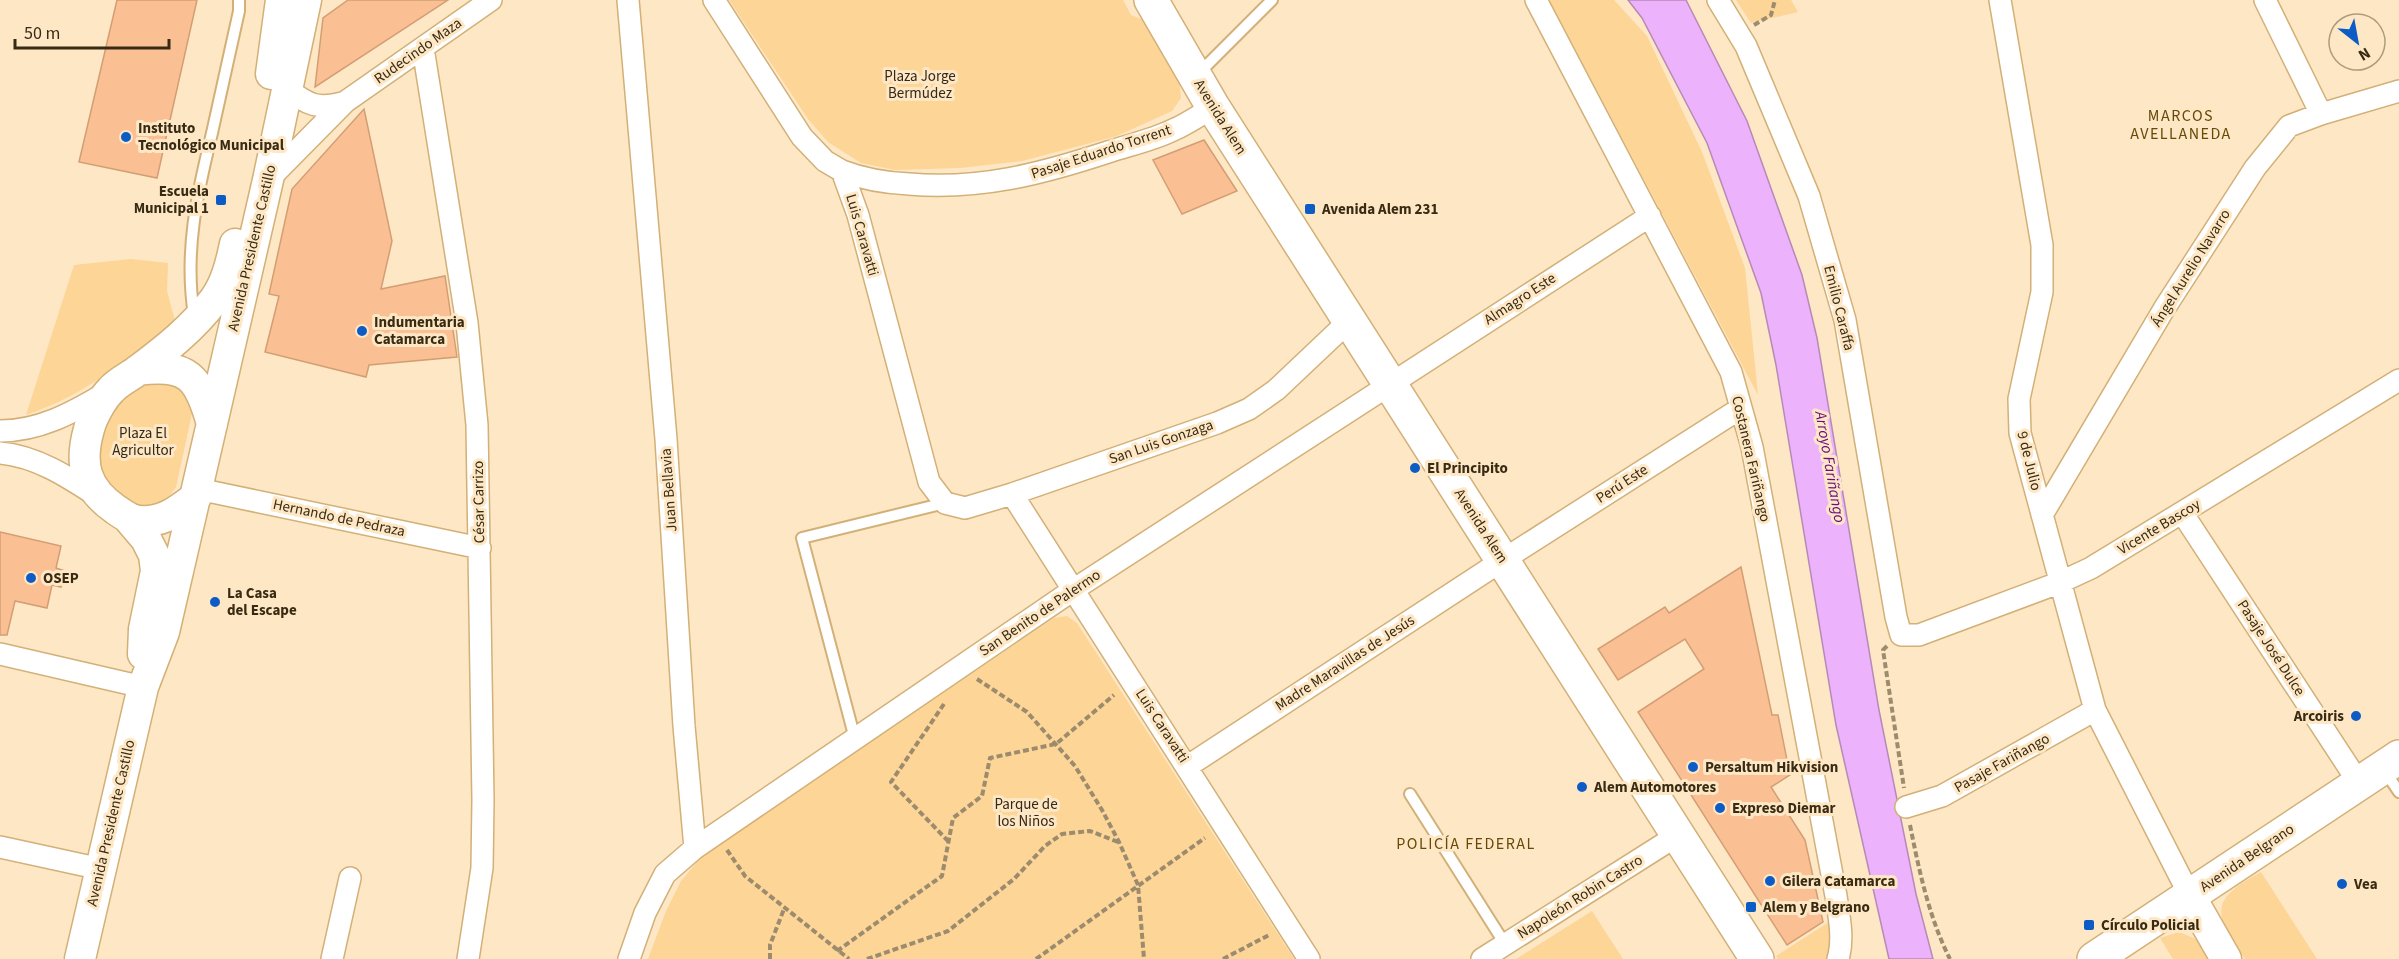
<svg xmlns="http://www.w3.org/2000/svg" width="2399" height="959" viewBox="0 0 2399 959" font-family="'Source Sans 3',sans-serif">
<style>
.green{fill:#fcd597}
.water{fill:#ecb2fc;stroke:#b68ab6;stroke-width:1.5}
.building{fill:#fac094;stroke:#d39e74;stroke-width:1.5}
.lines{fill:none;stroke-linecap:round;stroke-linejoin:round}
.lane-casing{stroke:#d3b077;stroke-width:14}
.street-casing{stroke:#d3b077;stroke-width:24}
.secondary-casing{stroke:#d3b077;stroke-width:33}
.primary-casing{stroke:#d3b077;stroke-width:36}
.path{stroke:#9d8b6e;stroke-width:4;stroke-dasharray:6 3;stroke-linecap:butt}
.lane{stroke:#fff;stroke-width:10}
.street{stroke:#fff;stroke-width:21}
.secondary{stroke:#fff;stroke-width:30}
.primary{stroke:#fff;stroke-width:33}
.poi-dot{fill:#0d5cc6;stroke:#fde7c5;stroke-width:2}
.labels{text-anchor:middle;dominant-baseline:central;stroke-width:6;stroke-linejoin:round;paint-order:stroke}
.street-label{font-size:15px;fill:#392b13;stroke:#fde7c5}
.park-label{font-size:15px;fill:#342816;stroke:#fde7c5}
.poi-label{font-size:15px;font-weight:bold;fill:#392b13;stroke:#fde7c5;text-anchor:start}
.neighbourhood-label{font-size:16px;letter-spacing:1.5px;fill:#674807;stroke:#fde7c5}
.water-label{font-size:16px;font-style:italic;fill:#6b0f80;stroke:#fde7c5}
</style>
<rect width="100%" height="100%" fill="#fde7c5"/>
<path class="green" d="M729,0H1123L1131,15L1144,20L1179,81L1181,98L1172,111L1117,136L1022,161L960,168L895,170L861,163L828,142L808,119Z
M1549,0H1614L1647,36L1702,152L1745,268L1758,395Z
M1736,0H1791L1798,12L1751,23Z
M131,259L168,263L167,291L175,321C124,361 88,394 26,415L74,265Z
M159,376L180,383L193,409L176,487C140,539 88,478 101,437C102,431 106,425 108,420C114,407 122,396 133,388C140,383 151,380 159,376Z
M1067,616L1077,623L1294,959H648L666,911L681,881L703,855L1054,618Z
M2261,872L2317,959H2245C2233,940 2208,914 2230,893C2238,884 2251,878 2261,872Z
M1592,911L1623,959H1516Z
M1832,920L1830,950L1828,959H1778L1776,956Z
M2179,932L2196,939L2208,959H2173L2160,938Z"/>
<path class="water" d="M1628,0H1686L1747,121L1802,275L1817,338L1879,710L1916,894L1933,959H1889L1836,725L1776,365L1761,293L1707,143L1642,18Z"/>
<path class="building" d="M117,0H197L157,178L79,162Z
M348,0H448L315,87L323,18Z
M364,109L392,241L381,289L445,276L457,357L369,365L366,377L265,352L279,296L269,294L292,189Z
M1204,140L1237,191L1182,214L1153,160Z
M0,532L61,546L56,568L65,571L61,587L52,585L47,608L15,601L7,635H0Z
M1741,567L1772,715H1778L1790,775L1771,787L1805,840L1823,922L1787,945L1638,712L1704,669L1685,639L1618,680L1598,649L1665,607L1669,613Z"/>
<g class="lines">
<defs>
<path id="lane" d="M1198,74L1272,0
M194,315C184,252 197,194 212,133C221,92 230,52 239,11V0
M855,739L802,538L945,503
M2384,770L2399,792
M1410,794L1505,944"/>
<path id="street" d="M628,0L666,439L684,726L695,848L665,874L645,913L629,959
M714,0L802,137L825,161L842,171L858,215L929,482L945,503L965,508L1012,494L1217,423L1249,409L1276,390L1349,321
M1536,0L1731,372L1752,447L1836,896C1839,916 1844,939 1838,959
M1718,0L1746,46L1809,196L1845,320L1896,617L1901,635H1919L2061,582L2091,568L2399,380
M2000,0L2042,245V292L2019,399L2020,433L2095,710L2190,896
M2265,0L2321,114
M423,48L467,323L477,425L483,800L482,868L468,959
M287,89C309,105 317,110 345,102
M842,171C863,179 887,183 909,184C980,190 1041,174 1108,152C1129,145 1153,140 1173,130C1187,124 1200,115 1213,107
M268,180L345,102L491,0
M0,431C39,431 72,413 104,394
M0,453C36,456 68,477 97,496
M198,489L480,548
M1012,494L1309,959
M2183,514L2359,783
M2042,515L2164,309L2255,168L2289,126L2321,114L2399,91
M0,654L143,687
M1188,766L1503,560L1741,408
M1906,807L1942,796L2095,710
M0,847L101,869
M695,848L1073,590L1650,216
M332,959L350,878
M1482,959L1678,835"/>
<path id="secondary" d="M271,74L281,0
M138,370C188,363 199,377 212,424
M196,497C181,508 167,520 148,521C134,523 125,516 115,509C85,488 79,464 89,429C92,417 102,399 111,390C118,382 129,377 137,371C165,350 193,328 214,300C226,284 231,263 235,244
M129,519L146,539L154,555L156,571L144,629L143,654
M2190,896L2226,959
M80,959L143,687L164,632L268,180L306,0"/>
<path id="primary" d="M1151,0L1213,107L1757,959
M2094,959L2399,757"/>
</defs>
<use href="#lane" class="lane-casing"/>
<use href="#street" class="street-casing"/>
<use href="#secondary" class="secondary-casing"/>
<use href="#primary" class="primary-casing"/>
<path class="path" d="M1754,25L1771,15L1775,0
M1887,646L1883,650L1904,788
M977,679L1027,712L1075,766L1102,810L1119,842L1138,885L1144,959
M944,704L891,782L948,841
M1910,825C1919,870 1929,918 1950,959
M727,850L745,876L849,959
M837,951L942,876L953,818L982,796L990,758L1056,744L1114,695
M770,959V945L784,909
M867,959L948,931L1014,879L1045,846L1062,834L1090,831L1118,842
M1036,959L1205,838
M1223,959L1269,935"/>
<use href="#lane" class="lane"/>
<use href="#street" class="street"/>
<use href="#secondary" class="secondary"/>
<use href="#primary" class="primary"/>
</g>
<g class="poi-dot">
<circle cx="126" cy="137" r="6"/>
<rect x="215" y="194" width="12" height="12" rx="3"/>
<rect x="1304" y="203" width="12" height="12" rx="3"/>
<circle cx="362" cy="331" r="6"/>
<circle cx="1415" cy="468" r="6"/>
<circle cx="31" cy="578" r="6"/>
<circle cx="215" cy="602" r="6"/>
<circle cx="2356" cy="716" r="6"/>
<circle cx="1693" cy="767" r="6"/>
<circle cx="1582" cy="787" r="6"/>
<circle cx="1720" cy="808" r="6"/>
<circle cx="1770" cy="881" r="6"/>
<circle cx="2342" cy="884" r="6"/>
<rect x="1745" y="901" width="12" height="12" rx="3"/>
<rect x="2083" y="919" width="12" height="12" rx="3"/>
</g>
<g class="labels">
<g class="street-label">
<text transform="translate(418 51) rotate(-35)">Rudecindo Maza</text>
<text transform="translate(1220 117) rotate(58)">Avenida Alem</text>
<text transform="translate(1101 152) rotate(-18)">Pasaje Eduardo Torrent</text>
<text transform="translate(862 235) rotate(74)">Luis Caravatti</text>
<text transform="translate(252 248) rotate(-77)">Avenida Presidente Castillo</text>
<text transform="translate(2191 268) rotate(-58)">Ángel Aurelio Navarro</text>
<text transform="translate(1520 299) rotate(-33)">Almagro Este</text>
<text transform="translate(1839 308) rotate(76)">Emilio Caraffa</text>
<text transform="translate(1161 442) rotate(-19)">San Luis Gonzaga</text>
<text transform="translate(1751 459) rotate(77)">Costanera Fariñango</text>
<text transform="translate(2029 461) rotate(76)">9 de Julio</text>
<text transform="translate(1622 484) rotate(-33)">Perú Este</text>
<text transform="translate(669 490) rotate(-94)">Juan Bellavia</text>
<text transform="translate(479 502) rotate(-91)">César Carrizo</text>
<text transform="translate(339 518) rotate(12)">Hernando de Pedraza</text>
<text transform="translate(1481 526) rotate(57)">Avenida Alem</text>
<text transform="translate(2159 527) rotate(-31)">Vicente Bascoy</text>
<text transform="translate(1040 613) rotate(-34)">San Benito de Palermo</text>
<text transform="translate(2271 648) rotate(57)">Pasaje José Dulce</text>
<text transform="translate(1345 663) rotate(-33)">Madre Maravillas de Jesús</text>
<text transform="translate(1162 726) rotate(57)">Luis Caravatti</text>
<text transform="translate(2002 763) rotate(-29)">Pasaje Fariñango</text>
<text transform="translate(111 823) rotate(-77)">Avenida Presidente Castillo</text>
<text transform="translate(2247 858) rotate(-34)">Avenida Belgrano</text>
<text transform="translate(1580 897) rotate(-32)">Napoleón Robin Castro</text>
</g>
<g class="park-label">
<text x="920" y="76">Plaza Jorge<tspan x="920" dy="17">Bermúdez</tspan></text>
<text x="143" y="433">Plaza El<tspan x="143" dy="17">Agricultor</tspan></text>
<text x="1026" y="804">Parque de<tspan x="1026" dy="17">los Niños</tspan></text>
</g>
<g class="poi-label">
<text x="138" y="128">Instituto<tspan x="138" dy="17">Tecnológico Municipal</tspan></text>
<text x="209" y="191" text-anchor="end">Escuela<tspan x="209" dy="17">Municipal 1</tspan></text>
<text x="1322" y="209">Avenida Alem 231</text>
<text x="374" y="322">Indumentaria<tspan x="374" dy="17">Catamarca</tspan></text>
<text x="1427" y="468">El Principito</text>
<text x="43" y="578">OSEP</text>
<text x="227" y="593">La Casa<tspan x="227" dy="17">del Escape</tspan></text>
<text x="2344" y="716" text-anchor="end">Arcoiris</text>
<text x="1705" y="767">Persaltum Hikvision</text>
<text x="1594" y="787">Alem Automotores</text>
<text x="1732" y="808">Expreso Diemar</text>
<text x="1782" y="881">Gilera Catamarca</text>
<text x="2354" y="884">Vea</text>
<text x="1763" y="907">Alem y Belgrano</text>
<text x="2101" y="925">Círculo Policial</text>
</g>
<g class="neighbourhood-label">
<text x="2181" y="116">MARCOS<tspan x="2181" dy="18">AVELLANEDA</tspan></text>
<text x="1466" y="844">POLICÍA FEDERAL</text>
</g>
<g class="water-label">
<text transform="translate(1830 467) rotate(80)">Arroyo Fariñango</text>
</g>
</g>
<g transform="translate(2357 42) rotate(149)"><circle r="28" fill="#fde7c5" stroke="#af9c7e" stroke-width="1.5"/>
<path d="M0-4.5L10 22L0 15L-10 22Z" fill="#0d5cc6"/>
<text y="-9" font-size="16" font-weight="bold" text-anchor="middle" fill="#392b13">N</text>
</g>
<path d="M15 39v9h154v-9" fill="none" stroke="#392b13" stroke-width="3"/>
<text x="24" y="39" font-size="18" fill="#392b13" stroke="#fde7c5" stroke-width="4.5" paint-order="stroke">50 m</text>
</svg>
